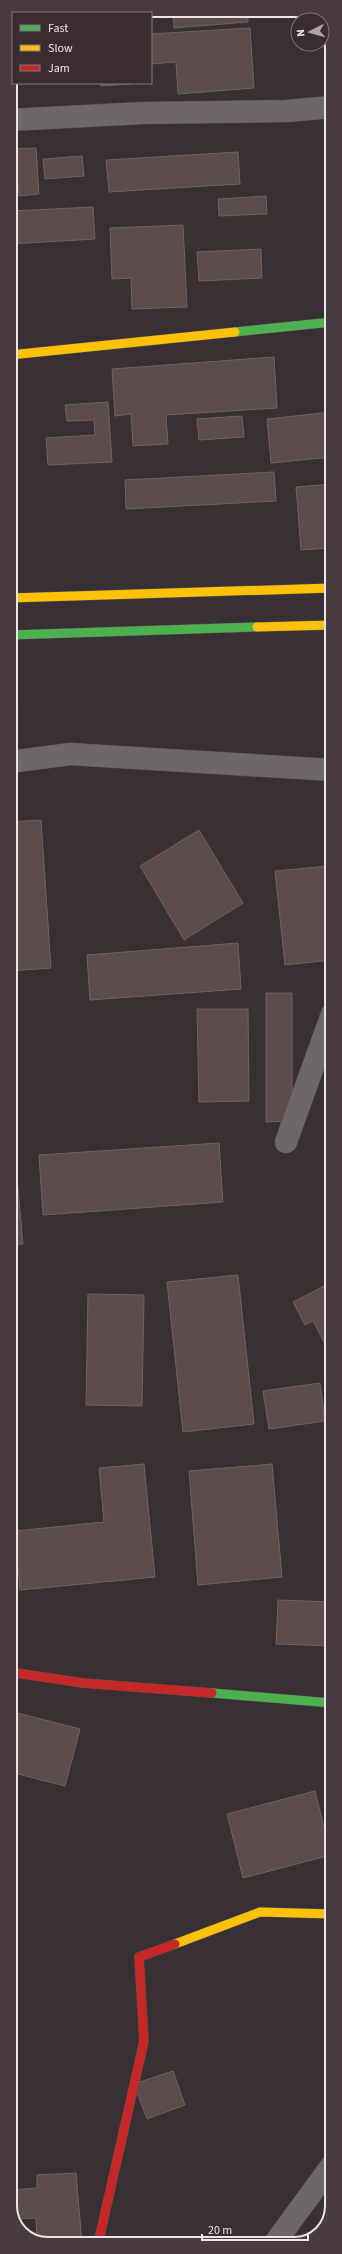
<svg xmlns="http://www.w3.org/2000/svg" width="342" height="2254" viewBox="0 0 342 2254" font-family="'Source Sans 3',sans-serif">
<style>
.building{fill:#5e4c4c;stroke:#6c6465}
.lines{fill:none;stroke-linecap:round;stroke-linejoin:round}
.street-casing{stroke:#544d50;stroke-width:23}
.fast-casing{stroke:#544d50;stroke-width:10}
.slow-casing{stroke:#544d50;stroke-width:10}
.jam-casing{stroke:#544d50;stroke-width:10}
.street{stroke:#6e6769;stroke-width:22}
.fast{stroke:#4caf50;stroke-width:9}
.slow{stroke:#ffc107;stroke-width:9}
.jam{stroke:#c62828;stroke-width:9}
.rim{fill:none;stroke:#eee4e7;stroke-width:2}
</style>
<rect width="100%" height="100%" fill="#383032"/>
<path class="building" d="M48,10H89V13H40Z
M173,10H247L248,22L174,28Z
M250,28L254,88L178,94L176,62L151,64V34Z
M101,83H131V84L101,86Z
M328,135H332V188H331Z
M36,148L39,194L19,196L18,182L10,183V149Z
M238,152L240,184L109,192L106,160Z
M82,156L84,176L45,179L43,159Z
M266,196L267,214L219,216L218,199Z
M93,207L95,239L10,244V211Z
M183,225L187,307L132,309L131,278L112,279L110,228Z
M261,249L262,278L199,281L197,252Z
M274,357L277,408L166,415L168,444L133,446L131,414L115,416L112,369Z
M108,402L112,462L48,465L46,438L95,435L94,420L67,421L65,405Z
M332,412V457L271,463L267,419Z
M242,416L244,437L199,440L197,419Z
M274,472L276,501L126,509L125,480Z
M332,484V548L301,550L296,487Z
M41,820L51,968L10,971V822Z
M199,830L243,903L184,940L140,866Z
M329,866L332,893V960L285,965L275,871Z
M238,943L241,989L90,1000L87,955Z
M266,993H292V1121L266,1122Z
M197,1009H248L249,1101L199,1102Z
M10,1119L13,1145H10Z
M219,1143L223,1202L43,1215L39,1155Z
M10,1155H15L23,1244L10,1245Z
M238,1275L254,1424L183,1432L167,1282Z
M332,1282V1358L313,1321L305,1325L293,1302Z
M88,1294L144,1295L142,1406L86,1405Z
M332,1368V1382L326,1371Z
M320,1383L325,1421L269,1429L263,1391Z
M144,1464L155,1577L20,1590L15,1531L104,1522L99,1468Z
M272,1464L282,1577L198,1585L189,1471Z
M278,1600L332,1602V1646L276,1644Z
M10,1711L80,1729L65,1786L10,1772Z
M315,1791L331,1855L243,1878L227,1814Z
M173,2071L185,2105L147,2119L134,2084Z
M76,2173L82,2244H43L37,2241L36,2218L14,2219L10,2211V2190L37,2188V2175Z"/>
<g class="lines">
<defs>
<path id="street" d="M10,120L143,113L287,111L332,107
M10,762L70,754L332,770
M286,1142L332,1014
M274,2244L332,2165"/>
<path id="fast" d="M235,332L332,322
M10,635L257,627
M212,1693L332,1703"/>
<path id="slow" d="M10,355L235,332
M10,598L332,588
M257,627L332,625
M175,1944L260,1912L332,1914"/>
<path id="jam" d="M10,1672L83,1683L212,1693
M98,2244L144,2041L139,1957L175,1944"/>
</defs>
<use href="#street" class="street-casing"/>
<use href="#fast" class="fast-casing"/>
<use href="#slow" class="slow-casing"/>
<use href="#jam" class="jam-casing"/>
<use href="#street" class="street"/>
<use href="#fast" class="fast"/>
<use href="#slow" class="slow"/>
<use href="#jam" class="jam"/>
</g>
<path d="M0 0H342V2254H0ZM48 17H294A31 31 0 0 1 325 48V2206A31 31 0 0 1 294 2237H48A31 31 0 0 1 17 2206V48A31 31 0 0 1 48 17Z" fill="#493b40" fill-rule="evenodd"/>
<path class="rim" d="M48 17H294A31 31 0 0 1 325 48V2206A31 31 0 0 1 294 2237H48A31 31 0 0 1 17 2206V48A31 31 0 0 1 48 17Z"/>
<rect x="12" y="12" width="140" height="72" fill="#3b2c31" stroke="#83767a"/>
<rect x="20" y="25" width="20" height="6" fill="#4caf50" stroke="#83767a"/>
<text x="48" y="32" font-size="12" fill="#eee4e7">Fast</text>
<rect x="20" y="45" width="20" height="6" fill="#ffc107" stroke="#83767a"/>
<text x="48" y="52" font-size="12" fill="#eee4e7">Slow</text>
<rect x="20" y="65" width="20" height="6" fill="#c62828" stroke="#83767a"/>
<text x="48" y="72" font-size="12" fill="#eee4e7">Jam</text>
<g transform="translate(310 32) rotate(264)"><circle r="19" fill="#3b2c31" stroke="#83767a"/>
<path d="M0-3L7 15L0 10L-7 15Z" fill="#aea5a8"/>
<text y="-6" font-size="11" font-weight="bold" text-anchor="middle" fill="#eee4e7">N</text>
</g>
<path d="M202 2234v6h106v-6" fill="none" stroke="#eee4e7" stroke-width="2"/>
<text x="208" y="2234" font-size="12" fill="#eee4e7" stroke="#3b2c31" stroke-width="3" paint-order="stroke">20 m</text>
</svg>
